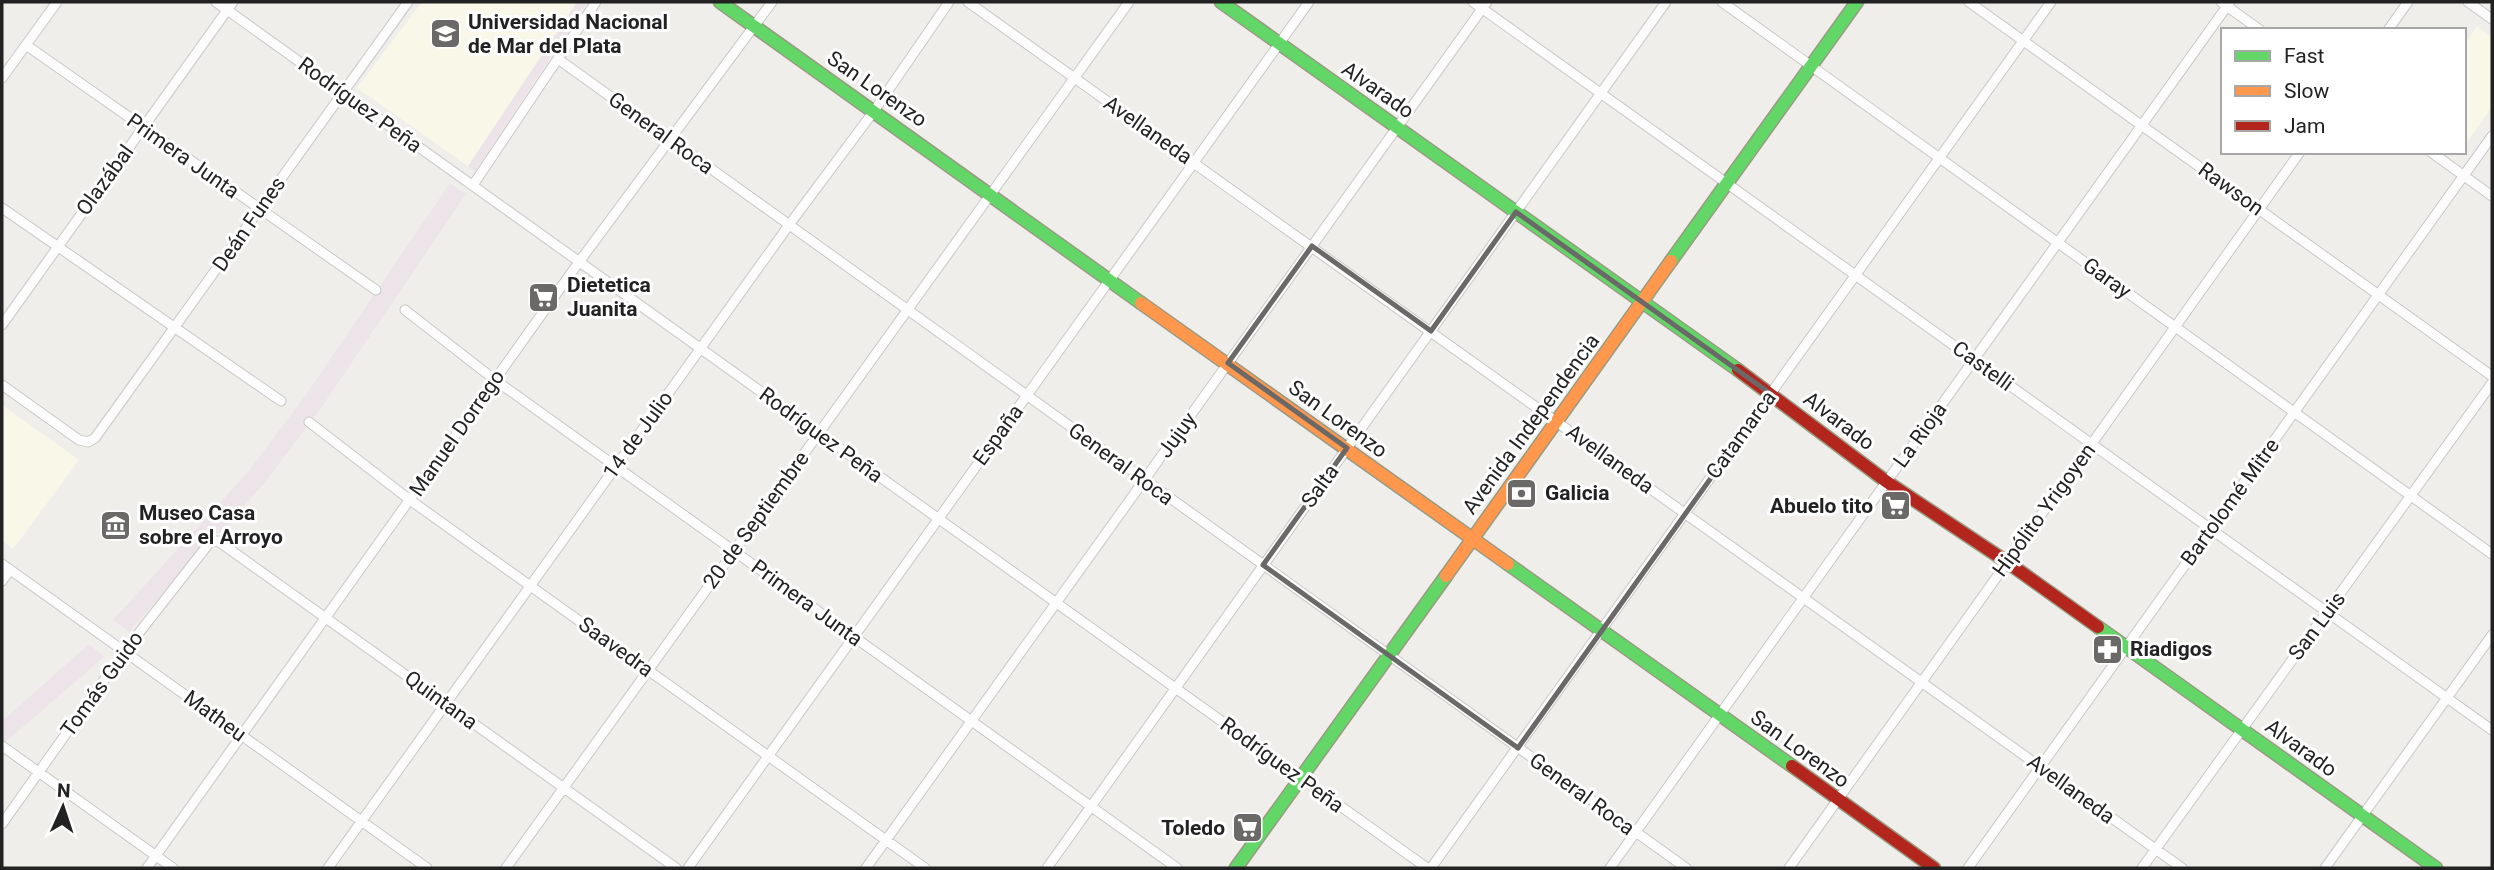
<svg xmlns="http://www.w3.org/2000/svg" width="2494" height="870" viewBox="0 0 2494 870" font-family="Roboto,sans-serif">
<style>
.industrial{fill:#ede4e9}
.education{fill:#f8f7e8}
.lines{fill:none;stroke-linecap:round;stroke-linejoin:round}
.street-casing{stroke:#c9c8c7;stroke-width:11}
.fast-casing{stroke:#999a82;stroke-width:15}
.slow-casing{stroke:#999a82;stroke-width:15}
.jam-casing{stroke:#999a82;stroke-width:15}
.street{stroke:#fdfcfc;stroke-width:9}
.fast{stroke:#63d668;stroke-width:12}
.slow{stroke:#ff974d;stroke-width:12}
.jam{stroke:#b3261e;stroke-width:12}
.marked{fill:none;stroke:#6a6968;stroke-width:5;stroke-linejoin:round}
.labels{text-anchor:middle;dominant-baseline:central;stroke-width:6;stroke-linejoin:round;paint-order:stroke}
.poi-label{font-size:21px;font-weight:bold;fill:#222;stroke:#fff;text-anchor:start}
.street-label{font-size:21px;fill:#222;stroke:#fff}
</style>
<rect width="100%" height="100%" fill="#f0eeeb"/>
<path class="industrial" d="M577,2H588L475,171L468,166Z
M450,183L466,194L321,408L263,485L221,531L212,537L129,632L113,620L248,472L305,396Z
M89,644L104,657L2,745V721Z"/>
<path class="education" d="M422,2H577L468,166L357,88Z
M2477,26L2492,37V107L2468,141L2464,138V45Z
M2,405L79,460L13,549L2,541Z"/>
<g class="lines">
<defs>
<path id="street" d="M216,2L1427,868
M968,2L2182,868
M1473,2L2492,730
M1722,2L2492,554
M1969,2L2492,376
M2221,2L2260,30
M2468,2L2492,19
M2388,30L2408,2
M26,45L376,290
M558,59L1686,868
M2,78L57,2
M2431,152L2492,196
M473,185L596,2
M2,208L281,401
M405,310L495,380L1177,868
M2,325L233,2
M2,385L79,440L88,442L95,438L408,2
M309,422L410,500L925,868
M2,564L427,868
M2,581L10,570
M2,746L173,868
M2,824L124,652L207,546L210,542L218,541L676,868
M147,868L579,262L772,2
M328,868L789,225L874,111L949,2
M506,868L1129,2
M688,868L1309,2
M866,868L1487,2
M1047,868L1666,2
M1431,868L2051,2
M1610,868L2230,2
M1789,868L2300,152
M1968,868L2492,136
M2142,868L2492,383
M2325,868L2492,635"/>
<path id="fast" d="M720,2L1141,303
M1221,2L1738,370
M1671,261L1857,2
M1508,564L1792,766
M2098,627L2436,868
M1236,868L1446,576"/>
<path id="slow" d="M1141,303L1508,564
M1446,576L1671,261"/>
<path id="jam" d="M1738,370L1887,482L2007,562L2098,627
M1792,766L1934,868"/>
</defs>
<use href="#street" class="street-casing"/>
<use href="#fast" class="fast-casing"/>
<use href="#slow" class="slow-casing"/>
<use href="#jam" class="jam-casing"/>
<use href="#street" class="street"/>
<use href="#fast" class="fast"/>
<use href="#slow" class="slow"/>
<use href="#jam" class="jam"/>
</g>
<path class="marked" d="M1516,212L1771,394L1518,748L1263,565L1347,448L1228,363L1312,246L1431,331Z"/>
<defs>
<symbol id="university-square" viewBox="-11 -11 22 22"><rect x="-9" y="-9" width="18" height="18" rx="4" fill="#6a6968" stroke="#fff"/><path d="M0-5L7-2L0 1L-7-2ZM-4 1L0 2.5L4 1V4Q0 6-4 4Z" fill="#fff"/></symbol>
<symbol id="supermarket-square" viewBox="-11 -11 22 22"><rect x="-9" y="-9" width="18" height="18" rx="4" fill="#6a6968" stroke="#fff"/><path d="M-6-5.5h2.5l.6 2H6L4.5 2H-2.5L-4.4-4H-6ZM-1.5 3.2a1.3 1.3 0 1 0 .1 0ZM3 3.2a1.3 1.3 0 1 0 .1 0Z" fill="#fff"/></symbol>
<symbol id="bank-square" viewBox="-11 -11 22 22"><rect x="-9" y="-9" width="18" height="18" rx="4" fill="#6a6968" stroke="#fff"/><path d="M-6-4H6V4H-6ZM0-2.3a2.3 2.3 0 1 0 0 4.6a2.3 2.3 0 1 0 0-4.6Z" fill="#fff"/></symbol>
<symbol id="museum-square" viewBox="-11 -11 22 22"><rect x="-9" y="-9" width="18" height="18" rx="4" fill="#6a6968" stroke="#fff"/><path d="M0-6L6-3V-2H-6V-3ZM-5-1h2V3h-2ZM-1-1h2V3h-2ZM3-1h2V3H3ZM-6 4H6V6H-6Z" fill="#fff"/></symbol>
<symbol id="pharmacy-square" viewBox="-11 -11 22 22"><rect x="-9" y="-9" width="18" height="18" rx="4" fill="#6a6968" stroke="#fff"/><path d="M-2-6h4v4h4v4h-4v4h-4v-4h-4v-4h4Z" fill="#fff"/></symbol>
</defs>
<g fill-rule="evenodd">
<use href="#university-square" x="428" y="16" width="35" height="35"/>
<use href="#supermarket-square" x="526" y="280" width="35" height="35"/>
<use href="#bank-square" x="1504" y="476" width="35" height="35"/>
<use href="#supermarket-square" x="1878" y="488" width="35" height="35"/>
<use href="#museum-square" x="98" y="508" width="35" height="35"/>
<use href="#pharmacy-square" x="2090" y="632" width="35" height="35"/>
<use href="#supermarket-square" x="1230" y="810" width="35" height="35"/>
</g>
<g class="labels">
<g class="poi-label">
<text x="468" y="22">Universidad Nacional<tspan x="468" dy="24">de Mar del Plata</tspan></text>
<text x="567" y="285">Dietetica<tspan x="567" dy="24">Juanita</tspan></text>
<text x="1545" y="493">Galicia</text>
<text x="1873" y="506" text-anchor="end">Abuelo tito</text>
<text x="139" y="513">Museo Casa<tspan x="139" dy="24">sobre el Arroyo</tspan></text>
<text x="2130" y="649">Riadigos</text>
<text x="1225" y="828" text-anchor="end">Toledo</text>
</g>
<g class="street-label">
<text transform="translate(877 89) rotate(35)">San Lorenzo</text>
<text transform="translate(1378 90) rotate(35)">Alvarado</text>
<text transform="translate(360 105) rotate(36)">Rodríguez Peña</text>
<text transform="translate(1148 130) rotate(35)">Avellaneda</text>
<text transform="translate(661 133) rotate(36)">General Roca</text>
<text transform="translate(183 156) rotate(35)">Primera Junta</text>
<text transform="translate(105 180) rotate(-54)">Olazábal</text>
<text transform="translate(2231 189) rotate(36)">Rawson</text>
<text transform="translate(249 224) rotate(-55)">Deán Funes</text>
<text transform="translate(2107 278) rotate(36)">Garay</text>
<text transform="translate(1983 366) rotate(36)">Castelli</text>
<text transform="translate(1338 419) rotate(36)">San Lorenzo</text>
<text transform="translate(1839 421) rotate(37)">Alvarado</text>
<text transform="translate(1531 424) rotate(-54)">Avenida Independencia</text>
<text transform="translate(457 433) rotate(-55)">Manuel Dorrego</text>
<text transform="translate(638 435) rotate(-54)">14 de Julio</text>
<text transform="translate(821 435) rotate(36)">Rodríguez Peña</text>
<text transform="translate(998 435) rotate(-54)">España</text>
<text transform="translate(1177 435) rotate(-54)">Jujuy</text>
<text transform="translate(1741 435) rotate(-54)">Catamarca</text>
<text transform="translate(1920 435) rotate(-54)">La Rioja</text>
<text transform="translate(1610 459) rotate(36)">Avellaneda</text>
<text transform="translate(1121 464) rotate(36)">General Roca</text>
<text transform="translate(1320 486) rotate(-54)">Salta</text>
<text transform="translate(2230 502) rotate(-54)">Bartolomé Mitre</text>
<text transform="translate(2044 510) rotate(-54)">Hipólito Yrigoyen</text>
<text transform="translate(756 520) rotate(-54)">20 de Septiembre</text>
<text transform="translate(807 603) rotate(36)">Primera Junta</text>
<text transform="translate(2317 626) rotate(-53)">San Luis</text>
<text transform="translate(616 647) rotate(36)">Saavedra</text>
<text transform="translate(102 684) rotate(-54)">Tomás Guido</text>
<text transform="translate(441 700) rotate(36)">Quintana</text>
<text transform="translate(215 716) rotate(36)">Matheu</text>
<text transform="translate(2301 748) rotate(36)">Alvarado</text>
<text transform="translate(1800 749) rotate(36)">San Lorenzo</text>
<text transform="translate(1282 765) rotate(36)">Rodríguez Peña</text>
<text transform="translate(2071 789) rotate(36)">Avellaneda</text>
<text transform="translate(1582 794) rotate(36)">General Roca</text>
</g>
</g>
<rect width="2494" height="870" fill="none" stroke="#222222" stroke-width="7"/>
<rect x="2221" y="28" width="245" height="126" fill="#ffffff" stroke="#a7a7a7" stroke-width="2"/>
<rect x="2235" y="51" width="35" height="10" fill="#63d668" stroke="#a7a7a7" stroke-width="2"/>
<text x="2284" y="63" font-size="21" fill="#222222">Fast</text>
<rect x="2235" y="86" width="35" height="10" fill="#ff974d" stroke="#a7a7a7" stroke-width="2"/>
<text x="2284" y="98" font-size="21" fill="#222222">Slow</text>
<rect x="2235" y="121" width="35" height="10" fill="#b3261e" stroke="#a7a7a7" stroke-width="2"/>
<text x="2284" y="133" font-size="21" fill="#222222">Jam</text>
<g transform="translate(63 807) rotate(3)" stroke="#ffffff" stroke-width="5" paint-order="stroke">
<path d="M0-5L12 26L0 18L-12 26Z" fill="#222222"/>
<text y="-10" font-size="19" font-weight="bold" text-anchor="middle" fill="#222222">N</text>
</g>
</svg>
